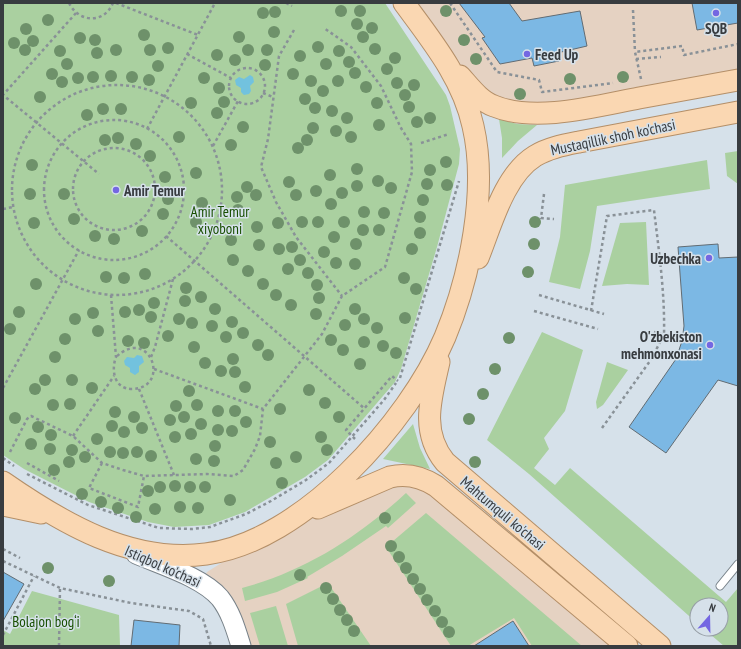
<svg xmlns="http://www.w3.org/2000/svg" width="741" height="649" viewBox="0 0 741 649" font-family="'PT Sans Narrow',sans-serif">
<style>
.commercial{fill:#e5d2c2}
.green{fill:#aad0a0}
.water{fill:#72c2de}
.building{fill:#7cb8e4;stroke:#626c73}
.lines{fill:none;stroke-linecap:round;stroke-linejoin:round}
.lane-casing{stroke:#788289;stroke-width:9}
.secondary-casing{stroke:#788289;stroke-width:21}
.primary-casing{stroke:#b48f68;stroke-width:23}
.path{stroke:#899197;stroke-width:2.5;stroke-dasharray:3 3;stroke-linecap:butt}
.lane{stroke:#fff;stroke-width:7}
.secondary{stroke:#fff;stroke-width:19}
.primary{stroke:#fad7b2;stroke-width:21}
.tree{fill:#6e916a}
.poi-dot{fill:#7467e2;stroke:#d6e1ea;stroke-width:1.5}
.labels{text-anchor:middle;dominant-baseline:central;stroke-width:3;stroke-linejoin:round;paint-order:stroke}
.poi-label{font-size:15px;font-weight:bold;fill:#383c40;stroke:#d6e1ea;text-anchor:start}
.street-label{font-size:15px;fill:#383c40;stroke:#d6e1ea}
.park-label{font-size:15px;fill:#184f01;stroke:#d6e1ea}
</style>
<rect width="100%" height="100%" fill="#d6e1ea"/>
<path class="commercial" d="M406,3H738V80L604,105L493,106Z
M408,475L627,646H241L201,582L207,572L258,540Z"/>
<path class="green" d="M3,3H385L446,95L450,106L460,149L459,164L437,247L401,369L395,382L328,460L305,477L245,512L209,525L174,527L148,522L89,502L24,469L3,455Z
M499,119L517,124L537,125L518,141L502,158V138Z
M738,151V184L727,176L725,153Z
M707,160L710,189L597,206L590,251L580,289L549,282L560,237L565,185Z
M646,222L649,285L627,284L602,286L620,223Z
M542,332L583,350L565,411L544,438L549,449L534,468L555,485L570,468L726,602L738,588V646H724L704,629H721V605H697V623L529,474L487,440Z
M607,362L628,370L603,405L597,409L596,402Z
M413,424L420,448L430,469L383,459Z
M406,493L416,503L388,528L386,526L342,556L307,577L308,578L277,592L245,601L242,588C305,571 357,538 406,493Z
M426,513L582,646H532L514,618L468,646H451L386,547Z
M328,583L371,646H298L286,604Z
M32,591L119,615L120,646H3V630L10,634Z
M276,606L288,646H260L250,613Z"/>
<path class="water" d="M250,75L253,77L254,82L250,86L251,91L249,94L244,95L241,92V88L236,85L235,80L239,77L244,79Z
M137,355L142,356L144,362L139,366V372L135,375L130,372V368L125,365L124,361L127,357L134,358Z"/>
<path class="building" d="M459,3H509L522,21L580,11L587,46L557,53L559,61L534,66L532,58L500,64L482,38L485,37Z
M692,3H738V23L697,30Z
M718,244L719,258L738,257V386L718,380L666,453L629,427L676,359L682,341L684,326L678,247Z
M3,572L24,584L3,621Z
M134,620L180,625L179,646H131Z
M513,621L529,646H474Z"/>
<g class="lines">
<defs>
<path id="lane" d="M720,586L738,564"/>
<path id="secondary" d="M136,554C161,565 202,577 220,598C231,612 236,630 241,646"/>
<path id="primary" d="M460,76C470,87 480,101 494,106C535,123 597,106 639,98C672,92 705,86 738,80
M478,258C491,226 504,175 535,156C548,148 564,145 579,142L738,112
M439,362C431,398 420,431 445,462L660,646
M3,482C62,523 131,564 206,554C302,542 409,422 445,337C470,277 488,190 473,126C463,79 432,41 404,3
M3,505L41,513
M318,508L390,477C407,473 422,477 436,486L627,646"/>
</defs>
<use href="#lane" class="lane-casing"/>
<use href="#secondary" class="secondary-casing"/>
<use href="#primary" class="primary-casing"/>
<path class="path" d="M69,3C79,23 104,24 113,3
M116,3L198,35
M286,3L292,6
M450,3L497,72L539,80L542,92L613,83
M633,10L635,52
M76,13L3,95L99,174
M294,30L279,56L268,139L261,167L276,202L296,237L342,296
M187,54L231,78
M636,59L661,57
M229 86a18 18 0 1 1 36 0a18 18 0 1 1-36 0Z
M641,79L635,52L682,46L684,55L738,44
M12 190a105 105 0 1 1 210 0a105 105 0 1 1-210 0Z
M263,93L273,97
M44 190a70 70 0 1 1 140 0a70 70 0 1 1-140 0Z
M147,129L215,3
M421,143L449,134
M213,146L238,101
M73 189a41 41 0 1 1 82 0a41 41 0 1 1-82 0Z
M544,194L541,218L554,219
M3,209L13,207
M166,236L365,409
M111,295L116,357C111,370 114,389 132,389C172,388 150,325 116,357
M539,295L604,314
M534,311L598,329
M591,311L607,216L654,210C659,252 665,293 664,335L682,341
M151,357L155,347L173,279
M154,369L263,409
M400,378L459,181
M3,388L79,250
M139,389L174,475
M602,428L650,361L664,335L654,332
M73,436L114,376
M355,439L346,430L392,376L398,381
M10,452L27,419L31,416L73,436L102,463L123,470L144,476L207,474L234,476L243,470L255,449L260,436L263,409L322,334L342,296L385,267L412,172L411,144L401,128L381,86L351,47L324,28
M3,458L14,466
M27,463L59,481
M102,463L89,488L138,507L144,476
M27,474L88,505L159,528L192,529L210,527L246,514L271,501L306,480L329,463L384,400L396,383
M3,549L20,558
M3,561L60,588L131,603L189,611L203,619L211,646
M3,635L34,576
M59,646L60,588"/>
<use href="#lane" class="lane"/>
<use href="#secondary" class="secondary"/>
<use href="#primary" class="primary"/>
</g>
<g class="tree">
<circle cx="341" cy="11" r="6"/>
<circle cx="360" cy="11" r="6"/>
<circle cx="446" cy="11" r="6"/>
<circle cx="275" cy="12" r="6"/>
<circle cx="263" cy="13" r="6"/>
<circle cx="48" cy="20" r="6"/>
<circle cx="357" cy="24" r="6"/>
<circle cx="372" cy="28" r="6"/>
<circle cx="26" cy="29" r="6"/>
<circle cx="274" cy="32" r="6"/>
<circle cx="144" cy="35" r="6"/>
<circle cx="239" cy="37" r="6"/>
<circle cx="363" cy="37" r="6"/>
<circle cx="80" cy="38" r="6"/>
<circle cx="95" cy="40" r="6"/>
<circle cx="464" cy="40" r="6"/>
<circle cx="33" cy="41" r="6"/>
<circle cx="14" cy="43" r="6"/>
<circle cx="318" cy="47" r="6"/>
<circle cx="168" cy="48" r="6"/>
<circle cx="375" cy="49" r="6"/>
<circle cx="25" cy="50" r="6"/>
<circle cx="116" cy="50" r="6"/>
<circle cx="150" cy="50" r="6"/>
<circle cx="248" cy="50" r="6"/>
<circle cx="267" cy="50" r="6"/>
<circle cx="60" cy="51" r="6"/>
<circle cx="339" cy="51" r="6"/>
<circle cx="97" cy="53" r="6"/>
<circle cx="217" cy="55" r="6"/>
<circle cx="300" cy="56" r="6"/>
<circle cx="395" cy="58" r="6"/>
<circle cx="476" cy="59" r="6"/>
<circle cx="235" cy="60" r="6"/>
<circle cx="349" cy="62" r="6"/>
<circle cx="67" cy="64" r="6"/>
<circle cx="326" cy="64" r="6"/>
<circle cx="265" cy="65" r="6"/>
<circle cx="158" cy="66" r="6"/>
<circle cx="387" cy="69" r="6"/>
<circle cx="355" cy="73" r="6"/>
<circle cx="52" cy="74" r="6"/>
<circle cx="293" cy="74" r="6"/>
<circle cx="111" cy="76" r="6"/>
<circle cx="93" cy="77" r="6"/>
<circle cx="132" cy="77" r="6"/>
<circle cx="623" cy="77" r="6"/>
<circle cx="78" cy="78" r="6"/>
<circle cx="204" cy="78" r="6"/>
<circle cx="570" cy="79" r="6"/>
<circle cx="149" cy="80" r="6"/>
<circle cx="311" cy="81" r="6"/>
<circle cx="338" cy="81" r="6"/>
<circle cx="62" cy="82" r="6"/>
<circle cx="397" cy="83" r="6"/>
<circle cx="414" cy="85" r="6"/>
<circle cx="366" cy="87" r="6"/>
<circle cx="219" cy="88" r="6"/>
<circle cx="323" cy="91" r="6"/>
<circle cx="520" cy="94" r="6"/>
<circle cx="405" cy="95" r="6"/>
<circle cx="40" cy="97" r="6"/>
<circle cx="305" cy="99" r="6"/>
<circle cx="224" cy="102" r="6"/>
<circle cx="191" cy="103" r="6"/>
<circle cx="377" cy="103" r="6"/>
<circle cx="409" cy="107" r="6"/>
<circle cx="315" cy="108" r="6"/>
<circle cx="103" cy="109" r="6"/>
<circle cx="121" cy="109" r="6"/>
<circle cx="332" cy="111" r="6"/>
<circle cx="217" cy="113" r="6"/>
<circle cx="87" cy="115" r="6"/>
<circle cx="347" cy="118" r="6"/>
<circle cx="430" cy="118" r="6"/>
<circle cx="417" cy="122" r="6"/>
<circle cx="379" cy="125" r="6"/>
<circle cx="243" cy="127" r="6"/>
<circle cx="313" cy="128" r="6"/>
<circle cx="336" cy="131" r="6"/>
<circle cx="179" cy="137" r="6"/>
<circle cx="351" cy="137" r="6"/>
<circle cx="118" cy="138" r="6"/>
<circle cx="105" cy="140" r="6"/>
<circle cx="307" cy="140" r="6"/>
<circle cx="136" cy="144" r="6"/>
<circle cx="231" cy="145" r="6"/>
<circle cx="298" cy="148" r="6"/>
<circle cx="150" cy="156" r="6"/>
<circle cx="446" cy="162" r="6"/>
<circle cx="32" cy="165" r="6"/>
<circle cx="357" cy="169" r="6"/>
<circle cx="430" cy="170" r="6"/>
<circle cx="196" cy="173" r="6"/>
<circle cx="330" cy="175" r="6"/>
<circle cx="165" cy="177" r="6"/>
<circle cx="378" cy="181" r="6"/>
<circle cx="289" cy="182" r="6"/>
<circle cx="427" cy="184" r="6"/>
<circle cx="447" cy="185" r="6"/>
<circle cx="357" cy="186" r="6"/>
<circle cx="247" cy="187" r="6"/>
<circle cx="391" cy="188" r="6"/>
<circle cx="316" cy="191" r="6"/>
<circle cx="342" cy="193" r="6"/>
<circle cx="30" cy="194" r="6"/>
<circle cx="64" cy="194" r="6"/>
<circle cx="256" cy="195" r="6"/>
<circle cx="296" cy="195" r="6"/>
<circle cx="237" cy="197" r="6"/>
<circle cx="168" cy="199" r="6"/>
<circle cx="423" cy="200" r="6"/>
<circle cx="202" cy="203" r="6"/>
<circle cx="331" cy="204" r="6"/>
<circle cx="238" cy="210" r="6"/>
<circle cx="364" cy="212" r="6"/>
<circle cx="384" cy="213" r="6"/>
<circle cx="163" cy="214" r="6"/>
<circle cx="420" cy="217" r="6"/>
<circle cx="74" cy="219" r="6"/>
<circle cx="196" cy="222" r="6"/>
<circle cx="302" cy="222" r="6"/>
<circle cx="318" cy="222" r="6"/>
<circle cx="344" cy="222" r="6"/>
<circle cx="535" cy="222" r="6"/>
<circle cx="34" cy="223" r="6"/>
<circle cx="278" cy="223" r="6"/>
<circle cx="257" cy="227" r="6"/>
<circle cx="363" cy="230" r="6"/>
<circle cx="379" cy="230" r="6"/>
<circle cx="142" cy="231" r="6"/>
<circle cx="420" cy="233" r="6"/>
<circle cx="95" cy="236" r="6"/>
<circle cx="334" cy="237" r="6"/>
<circle cx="114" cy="239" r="6"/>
<circle cx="231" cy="240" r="6"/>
<circle cx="356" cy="244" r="6"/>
<circle cx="534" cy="244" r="6"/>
<circle cx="259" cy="245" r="6"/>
<circle cx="292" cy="247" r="6"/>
<circle cx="279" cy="249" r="6"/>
<circle cx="412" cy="249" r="6"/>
<circle cx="324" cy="252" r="6"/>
<circle cx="233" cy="260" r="6"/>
<circle cx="300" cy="260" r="6"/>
<circle cx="336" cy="263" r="6"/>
<circle cx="355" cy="264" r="6"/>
<circle cx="288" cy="269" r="6"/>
<circle cx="248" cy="271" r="6"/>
<circle cx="528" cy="272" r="6"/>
<circle cx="308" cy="273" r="6"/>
<circle cx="145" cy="274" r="6"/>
<circle cx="106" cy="277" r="6"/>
<circle cx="124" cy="278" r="6"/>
<circle cx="404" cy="278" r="6"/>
<circle cx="36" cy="284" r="6"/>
<circle cx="263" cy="284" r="6"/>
<circle cx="317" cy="285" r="6"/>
<circle cx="186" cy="288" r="6"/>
<circle cx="416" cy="289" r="6"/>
<circle cx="276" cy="295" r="6"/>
<circle cx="201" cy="297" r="6"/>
<circle cx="319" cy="298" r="6"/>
<circle cx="185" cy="301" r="6"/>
<circle cx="154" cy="303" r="6"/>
<circle cx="291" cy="305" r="6"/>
<circle cx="215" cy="309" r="6"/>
<circle cx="355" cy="309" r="6"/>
<circle cx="139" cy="310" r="6"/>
<circle cx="19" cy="312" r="6"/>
<circle cx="125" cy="312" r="6"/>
<circle cx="93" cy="313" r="6"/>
<circle cx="316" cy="314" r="6"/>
<circle cx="151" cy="317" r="6"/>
<circle cx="405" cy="318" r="6"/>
<circle cx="75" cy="319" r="6"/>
<circle cx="179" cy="319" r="6"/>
<circle cx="364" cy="319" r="6"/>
<circle cx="232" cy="322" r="6"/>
<circle cx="192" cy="323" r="6"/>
<circle cx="345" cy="325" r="6"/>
<circle cx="212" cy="326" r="6"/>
<circle cx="377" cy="328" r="6"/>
<circle cx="10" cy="329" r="6"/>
<circle cx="98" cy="331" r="6"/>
<circle cx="243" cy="333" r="6"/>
<circle cx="168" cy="336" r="6"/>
<circle cx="226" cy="337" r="6"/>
<circle cx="509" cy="338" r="6"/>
<circle cx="65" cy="339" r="6"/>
<circle cx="331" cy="340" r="6"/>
<circle cx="128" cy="341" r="6"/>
<circle cx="364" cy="342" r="6"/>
<circle cx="144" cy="343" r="6"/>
<circle cx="258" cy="345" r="6"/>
<circle cx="383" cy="346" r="6"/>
<circle cx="194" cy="347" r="6"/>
<circle cx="343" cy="350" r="6"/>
<circle cx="396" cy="353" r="6"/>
<circle cx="268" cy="355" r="6"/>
<circle cx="55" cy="357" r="6"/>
<circle cx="233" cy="359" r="6"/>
<circle cx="205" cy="363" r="6"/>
<circle cx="360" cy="364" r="6"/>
<circle cx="495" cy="369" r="6"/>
<circle cx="221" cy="371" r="6"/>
<circle cx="235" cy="372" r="6"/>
<circle cx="45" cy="380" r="6"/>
<circle cx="72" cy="380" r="6"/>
<circle cx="245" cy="387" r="6"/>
<circle cx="92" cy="388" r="6"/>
<circle cx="35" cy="389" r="6"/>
<circle cx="309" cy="390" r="6"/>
<circle cx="189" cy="391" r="6"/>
<circle cx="483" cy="394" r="6"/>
<circle cx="325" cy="403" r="6"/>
<circle cx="70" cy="404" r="6"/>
<circle cx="53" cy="405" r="6"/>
<circle cx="197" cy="405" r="6"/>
<circle cx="176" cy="406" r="6"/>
<circle cx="280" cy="409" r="6"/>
<circle cx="218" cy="411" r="6"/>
<circle cx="235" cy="411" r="6"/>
<circle cx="115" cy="412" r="6"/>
<circle cx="134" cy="417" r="6"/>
<circle cx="184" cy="417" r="6"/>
<circle cx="339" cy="417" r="6"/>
<circle cx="15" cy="418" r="6"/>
<circle cx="469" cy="419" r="6"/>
<circle cx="170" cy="420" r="6"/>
<circle cx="246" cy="422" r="6"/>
<circle cx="201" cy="424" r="6"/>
<circle cx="112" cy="426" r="6"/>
<circle cx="38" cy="427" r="6"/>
<circle cx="142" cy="428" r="6"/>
<circle cx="218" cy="430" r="6"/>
<circle cx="232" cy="431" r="6"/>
<circle cx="124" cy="432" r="6"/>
<circle cx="191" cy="434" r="6"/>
<circle cx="51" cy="435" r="6"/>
<circle cx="175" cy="437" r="6"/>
<circle cx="321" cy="437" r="6"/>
<circle cx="97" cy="439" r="6"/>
<circle cx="270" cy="442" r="6"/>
<circle cx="31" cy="444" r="6"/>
<circle cx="215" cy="446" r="6"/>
<circle cx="50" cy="449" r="6"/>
<circle cx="72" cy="450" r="6"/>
<circle cx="327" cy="450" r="6"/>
<circle cx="110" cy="452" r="6"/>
<circle cx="137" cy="452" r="6"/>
<circle cx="123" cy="453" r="6"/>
<circle cx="151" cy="456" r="6"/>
<circle cx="85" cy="457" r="6"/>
<circle cx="296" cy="457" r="6"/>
<circle cx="196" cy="459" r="6"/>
<circle cx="214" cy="461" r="6"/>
<circle cx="69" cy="462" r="6"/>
<circle cx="475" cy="462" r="6"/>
<circle cx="276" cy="463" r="6"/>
<circle cx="54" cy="470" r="6"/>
<circle cx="282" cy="483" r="6"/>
<circle cx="175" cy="486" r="6"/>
<circle cx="160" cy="487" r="6"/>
<circle cx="190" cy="487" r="6"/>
<circle cx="205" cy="487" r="6"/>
<circle cx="148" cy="491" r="6"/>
<circle cx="82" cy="494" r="6"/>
<circle cx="230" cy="500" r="6"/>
<circle cx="101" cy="502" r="6"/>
<circle cx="180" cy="507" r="6"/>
<circle cx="118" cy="508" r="6"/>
<circle cx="198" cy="508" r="6"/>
<circle cx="155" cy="509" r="6"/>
<circle cx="136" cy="517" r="6"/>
<circle cx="385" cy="518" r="6"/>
<circle cx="391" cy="546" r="6"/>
<circle cx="399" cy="557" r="6"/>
<circle cx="48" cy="568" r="6"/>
<circle cx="406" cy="568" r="6"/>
<circle cx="300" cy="575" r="6"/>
<circle cx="413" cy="579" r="6"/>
<circle cx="109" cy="581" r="6"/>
<circle cx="326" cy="588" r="6"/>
<circle cx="420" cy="589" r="6"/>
<circle cx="333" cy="599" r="6"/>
<circle cx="427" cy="600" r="6"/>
<circle cx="340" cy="610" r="6"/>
<circle cx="435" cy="611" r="6"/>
<circle cx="347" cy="620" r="6"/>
<circle cx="442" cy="622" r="6"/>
<circle cx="354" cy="631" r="6"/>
<circle cx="449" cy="632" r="6"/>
</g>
<g class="poi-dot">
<circle cx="716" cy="13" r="4"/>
<circle cx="527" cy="54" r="4"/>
<circle cx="116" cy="190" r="4"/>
<circle cx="709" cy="258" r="4"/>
<circle cx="710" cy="345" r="4"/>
</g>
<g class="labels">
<g class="poi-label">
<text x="716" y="28" text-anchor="middle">SQB</text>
<text x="535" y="54">Feed Up</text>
<text x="124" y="190">Amir Temur</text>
<text x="701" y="258" text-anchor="end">Uzbechka</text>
<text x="702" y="336" text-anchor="end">O'zbekiston<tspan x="702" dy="17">mehmonxonasi</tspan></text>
</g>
<g class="street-label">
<text transform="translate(613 137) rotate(-12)">Mustaqillik shoh ko'chasi</text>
<text transform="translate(503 513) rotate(40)">Mahtumquli ko'chasi</text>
<text transform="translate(163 566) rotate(24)">Istiqbol ko'chasi</text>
</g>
<g class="park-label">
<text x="220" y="211">Amir Temur<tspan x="220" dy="17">xiyoboni</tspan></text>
<text x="46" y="621">Bolajon bog‘i</text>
</g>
</g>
<rect width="741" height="649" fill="none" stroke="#383c40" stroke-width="8"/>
<g transform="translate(709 617) rotate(20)"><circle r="19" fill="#d6e1ea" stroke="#979fa6"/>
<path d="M0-3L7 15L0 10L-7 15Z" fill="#7467e2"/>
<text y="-6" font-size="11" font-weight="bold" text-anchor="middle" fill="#383c40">N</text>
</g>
</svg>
